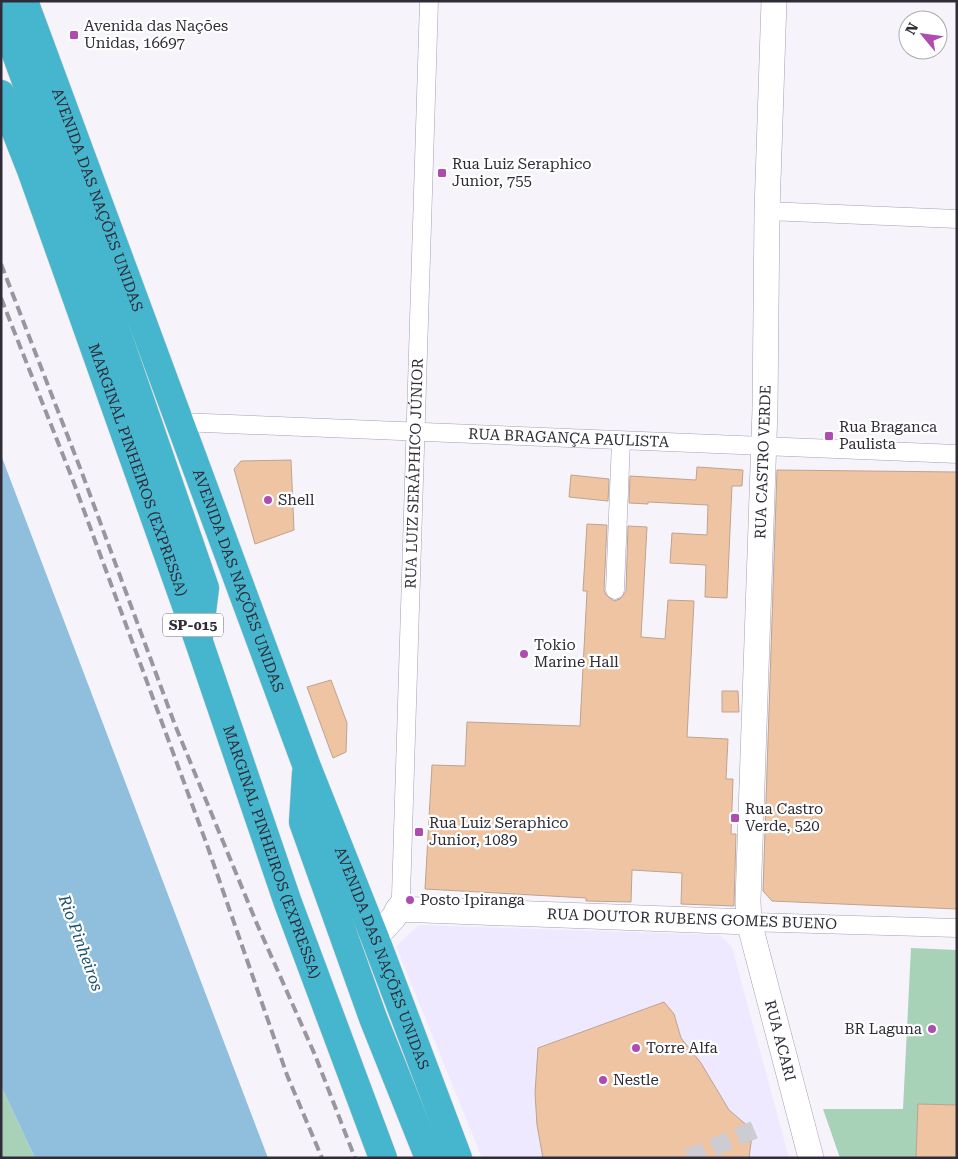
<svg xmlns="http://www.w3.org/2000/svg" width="958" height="1159" viewBox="0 0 958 1159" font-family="'Roboto Serif',serif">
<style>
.built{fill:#eee9ff}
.green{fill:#a7d2b7}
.water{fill:#8fbfdd}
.building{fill:#efc4a2;stroke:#bda390}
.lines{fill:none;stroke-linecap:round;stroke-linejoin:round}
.street-tunnel{stroke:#ceccd3;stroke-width:18;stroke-dasharray:18 9;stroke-linecap:butt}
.street-casing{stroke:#a59eb9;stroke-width:19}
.secondary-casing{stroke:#a59eb9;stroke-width:26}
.highway-casing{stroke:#d1d1d3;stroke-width:29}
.street{stroke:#fff;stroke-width:18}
.secondary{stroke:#fff;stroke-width:25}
.highway{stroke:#45b6ce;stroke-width:28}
.rail{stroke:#98969e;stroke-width:4;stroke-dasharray:10 5;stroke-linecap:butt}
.poi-dot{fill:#ae4cb2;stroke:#fff;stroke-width:2}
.labels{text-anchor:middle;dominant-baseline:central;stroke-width:4.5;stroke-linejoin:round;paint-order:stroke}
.shield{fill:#fff;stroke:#6d6b73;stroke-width:1}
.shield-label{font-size:14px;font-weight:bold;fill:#2f2c37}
.poi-label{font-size:15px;fill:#2f2c37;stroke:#fff;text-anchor:start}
.street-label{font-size:15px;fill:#2f2c37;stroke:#fff}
.water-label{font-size:16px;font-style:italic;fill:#195271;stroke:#fff}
</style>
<rect width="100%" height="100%" fill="#f6f4fa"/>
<path class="built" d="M419,925L720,935L732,947L789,1158H482L396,946Z"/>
<path class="green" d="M911,948L957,950V1158H840L823,1109H903Z
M1,1086L35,1158H1Z"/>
<path class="water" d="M1,455L268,1158H35L1,1086Z"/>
<path class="building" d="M291,460L294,530L255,544L234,469L241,461Z
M697,467L743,470L742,486H732L727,598L705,597L706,565L670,563L672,533L707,535L708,505L648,502V504L629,503L630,476L696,480Z
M777,470L957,472V909L772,901L763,891Z
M571,475L609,479L608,501L569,497Z
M587,524L607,525L604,590L606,595L614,601L620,599L626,591L628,526L647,527L641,637L665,639L668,600L694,601L687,737L728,739L726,779H733L731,834H736L734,906L681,904L682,873L632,870L631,902L586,901V898L425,889L432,765L465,766L467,722L580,726L587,591H583Z
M331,680L347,723L346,752L333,758L307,687Z
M722,691H738L739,712H722Z
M664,1002L674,1014L681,1038L701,1063L729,1110L749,1127L752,1135L749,1158H543L537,1125L535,1093L538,1048Z
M918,1104L957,1105V1158H916Z"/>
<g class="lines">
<path class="street-tunnel" d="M688,1158L761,1127"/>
<defs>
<g id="street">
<path d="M767,211L957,219"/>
<path id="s1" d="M180,422L957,454"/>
<path d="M615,590L621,441"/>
<path id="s2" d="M398,909L401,896L429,1"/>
<path d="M749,922L957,928"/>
</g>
<g id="secondary">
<path id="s3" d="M774,1L767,211L765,409L748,901L749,922L811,1158"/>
<path d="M375,938L394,917L398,909L749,922"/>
</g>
<g id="highway">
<path id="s4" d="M24,1L307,767L375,938L458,1158"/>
<path d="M1,13L99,281L205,588L199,636"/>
<path id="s5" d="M1,94L31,170L199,642L288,903L383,1158"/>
<path d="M306,773L303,822L373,1018L429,1158"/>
</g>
</defs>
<use href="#street" class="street-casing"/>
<use href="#secondary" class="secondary-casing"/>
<use href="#highway" class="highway-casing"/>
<use href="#street" class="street"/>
<use href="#secondary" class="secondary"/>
<use href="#highway" class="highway"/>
<path class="rail" d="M1,264L82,473L175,725L257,924L315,1055L355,1158
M1,298L72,478L207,845L287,1075L322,1158"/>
</g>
<g class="poi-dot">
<rect x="69" y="30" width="10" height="10" rx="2.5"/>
<rect x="437" y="168" width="10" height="10" rx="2.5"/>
<rect x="824" y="431" width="10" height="10" rx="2.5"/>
<circle cx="268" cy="500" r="5"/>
<circle cx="524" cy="654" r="5"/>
<rect x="730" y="813" width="10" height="10" rx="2.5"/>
<rect x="414" y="827" width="10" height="10" rx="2.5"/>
<circle cx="410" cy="900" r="5"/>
<circle cx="932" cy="1029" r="5"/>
<circle cx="636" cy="1048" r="5"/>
<circle cx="603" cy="1080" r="5"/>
</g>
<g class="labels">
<rect class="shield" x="163" y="613.5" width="60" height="23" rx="4"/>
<g class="shield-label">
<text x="193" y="625">SP-015</text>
</g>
<g class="poi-label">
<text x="84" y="26">Avenida das Nações<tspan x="84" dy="17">Unidas, 16697</tspan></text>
<text x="452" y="164">Rua Luiz Seraphico<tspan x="452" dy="17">Junior, 755</tspan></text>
<text x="839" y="427">Rua Braganca<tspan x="839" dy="17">Paulista</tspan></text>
<text x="278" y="500">Shell</text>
<text x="534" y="645">Tokio<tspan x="534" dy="17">Marine Hall</tspan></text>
<text x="745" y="809">Rua Castro<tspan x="745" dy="17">Verde, 520</tspan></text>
<text x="429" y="823">Rua Luiz Seraphico<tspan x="429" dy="17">Junior, 1089</tspan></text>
<text x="420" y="900">Posto Ipiranga</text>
<text x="922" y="1029" text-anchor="end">BR Laguna</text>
<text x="646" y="1048">Torre Alfa</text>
<text x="613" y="1080">Nestle</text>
</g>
<g class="street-label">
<text stroke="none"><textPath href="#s4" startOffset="212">AVENIDA DAS NAÇÕES UNIDAS</textPath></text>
<text stroke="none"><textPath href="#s1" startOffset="389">RUA BRAGANÇA PAULISTA</textPath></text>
<text transform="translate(763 462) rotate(-88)">RUA CASTRO VERDE</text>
<text stroke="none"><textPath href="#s5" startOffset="400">MARGINAL PINHEIROS (EXPRESSA)</textPath></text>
<text stroke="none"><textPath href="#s2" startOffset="436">RUA LUIZ SERÁPHICO JÚNIOR</textPath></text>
<text stroke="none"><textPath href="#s4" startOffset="618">AVENIDA DAS NAÇÕES UNIDAS</textPath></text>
<text stroke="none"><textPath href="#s5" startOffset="805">MARGINAL PINHEIROS (EXPRESSA)</textPath></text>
<text transform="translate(692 919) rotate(2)">RUA DOUTOR RUBENS GOMES BUENO</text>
<text stroke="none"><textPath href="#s4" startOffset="1022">AVENIDA DAS NAÇÕES UNIDAS</textPath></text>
<text stroke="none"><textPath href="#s3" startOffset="1044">RUA ACARI</textPath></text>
</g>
<g class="water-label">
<text transform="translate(81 943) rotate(70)">Rio Pinheiros</text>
</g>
</g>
<rect width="958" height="1159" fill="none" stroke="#2f2c37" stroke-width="5"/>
<g transform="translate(923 35) rotate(299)"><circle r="24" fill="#ffffff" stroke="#acabaf"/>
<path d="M0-4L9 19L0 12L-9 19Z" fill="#ae4cb2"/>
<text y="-8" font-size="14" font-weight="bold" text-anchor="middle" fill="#2f2c37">N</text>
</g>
</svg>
